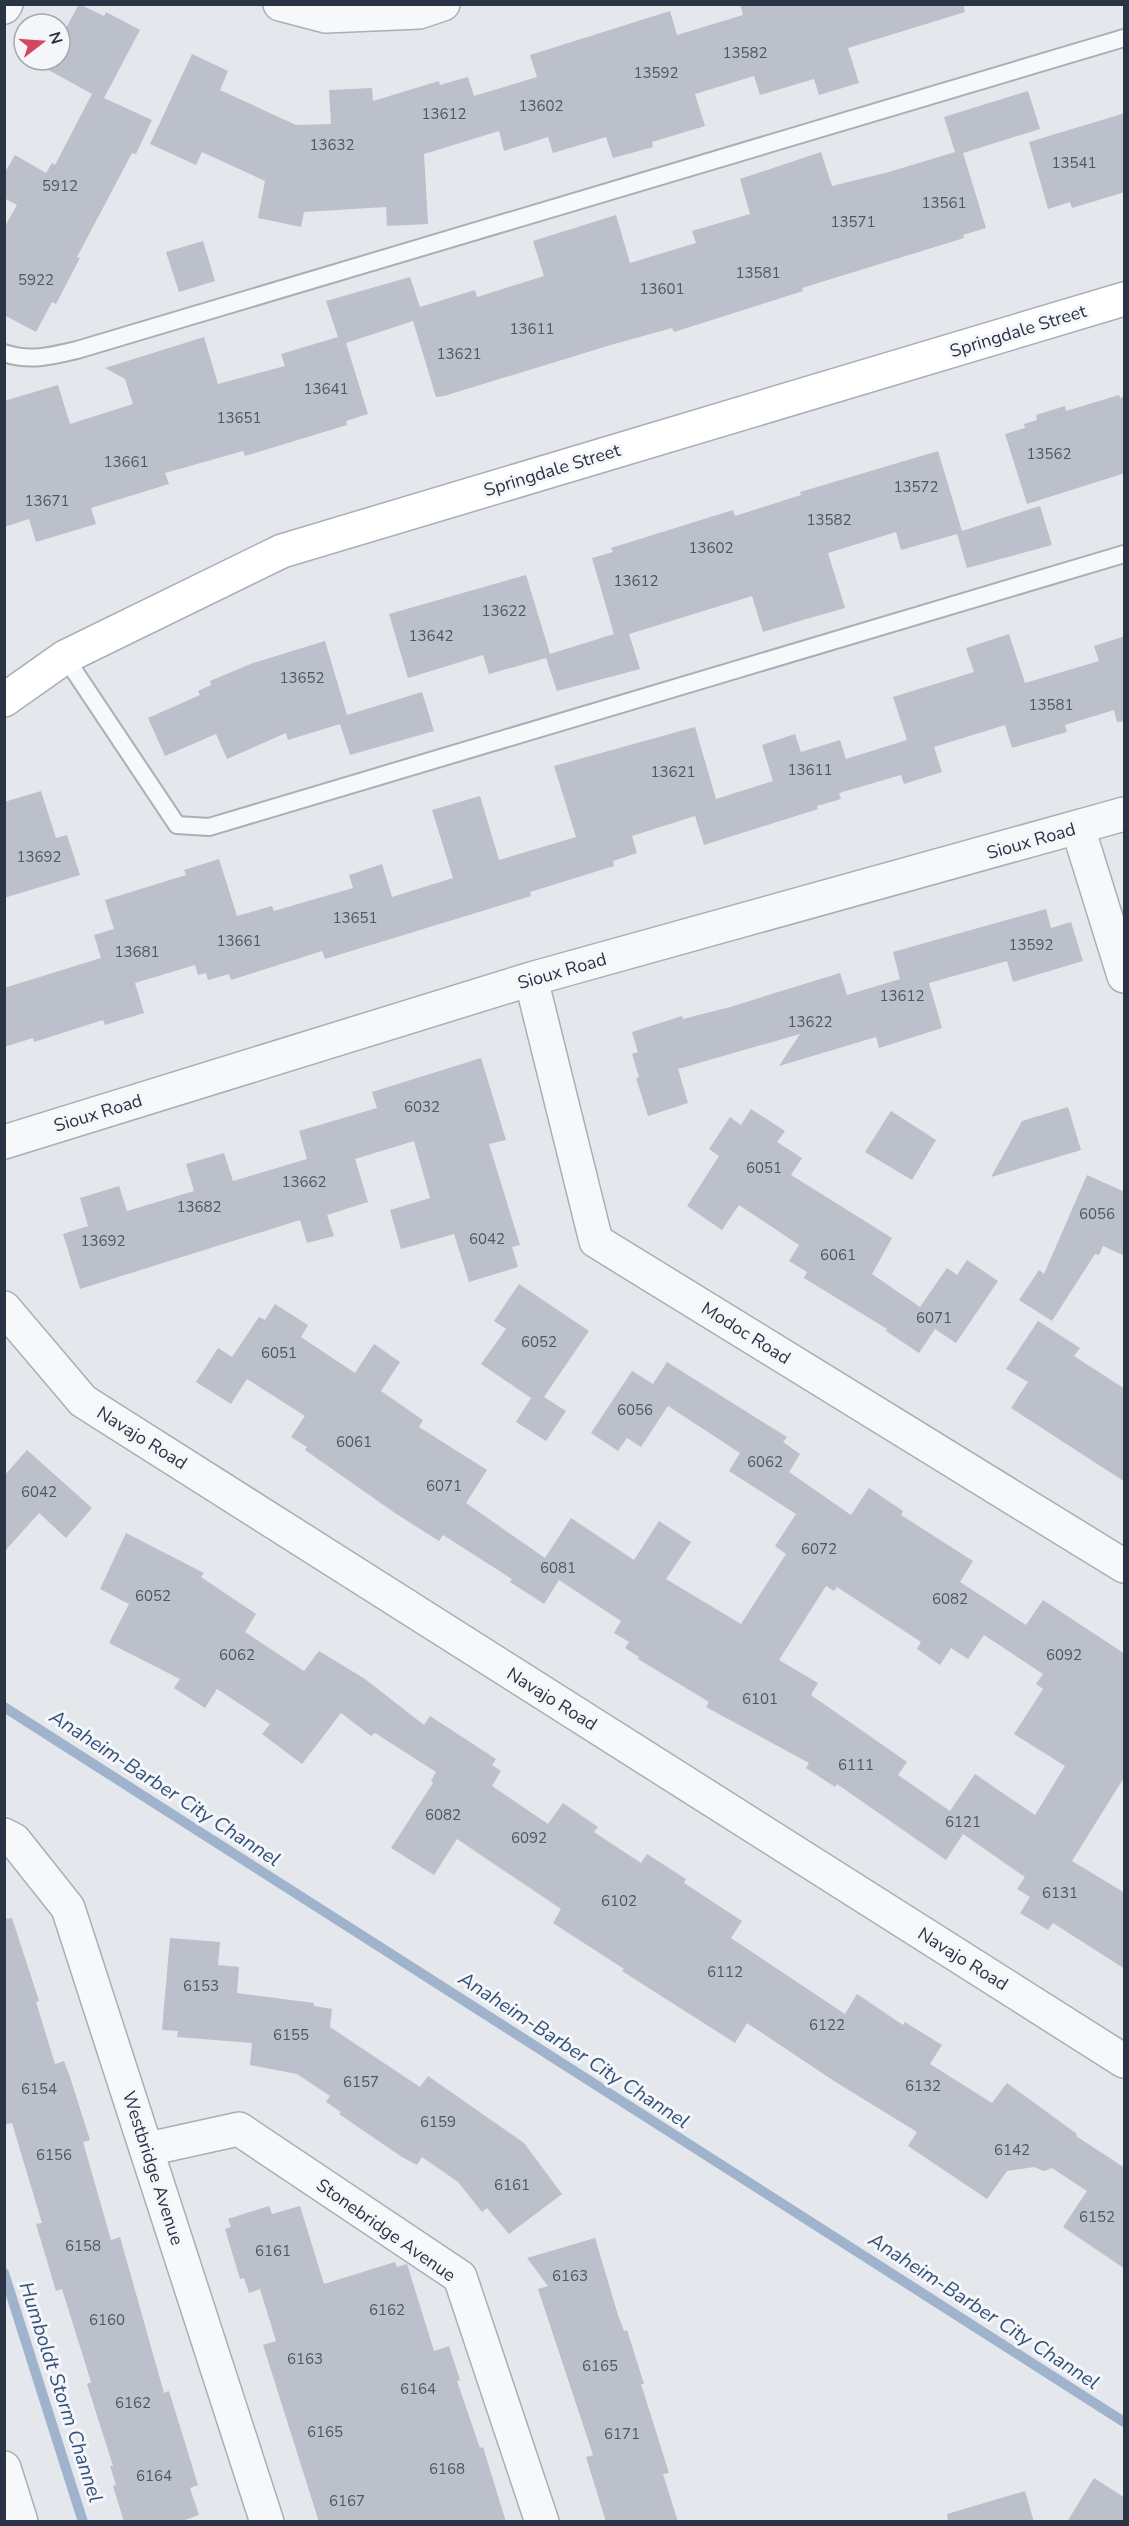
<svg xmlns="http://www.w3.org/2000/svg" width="1129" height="2526" viewBox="0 0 1129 2526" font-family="'Nunito Sans',sans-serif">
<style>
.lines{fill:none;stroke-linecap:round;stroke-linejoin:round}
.stream{stroke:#9fb4cc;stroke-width:10}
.building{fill:#bbc0ca;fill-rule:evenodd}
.lane-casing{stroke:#a9aeb7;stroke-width:20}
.street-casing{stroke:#a9aeb7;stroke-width:36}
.secondary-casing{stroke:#a9aeb7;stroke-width:36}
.lane{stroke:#f7f8fa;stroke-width:16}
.street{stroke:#f7f8fa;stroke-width:33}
.secondary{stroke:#fff;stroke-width:33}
.labels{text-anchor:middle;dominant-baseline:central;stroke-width:6;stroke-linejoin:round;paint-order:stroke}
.number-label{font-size:15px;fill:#4f5766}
.street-label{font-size:18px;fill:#2b3445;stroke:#f4f6f9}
.water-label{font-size:20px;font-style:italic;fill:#34527a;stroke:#f4f6f9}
</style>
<rect width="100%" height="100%" fill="#e4e7ec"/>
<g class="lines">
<path class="stream" d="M4,1707L1124,2422
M4,2273L83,2522"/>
</g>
<path class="building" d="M79,4L104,16L106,12L140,30L104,98L152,120L136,154L132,153L77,257L80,258L56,304L52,302L36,332L4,315V228L17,205L4,198V174L15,155L46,173L52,163L55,165L92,94L45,68L49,60H60V39Z
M740,4H963L965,12L848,48L859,83L819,95L814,79L760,95L754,76L695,94L705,126L652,142L653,147L613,158L606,137L553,153L548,137L504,151L499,131L424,154L428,224L387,226L386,207L304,212L301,227L258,218L265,181L202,152L196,165L150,144L192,54L228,71L220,90L296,125L331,124L329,90L372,88L373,101L439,81L440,85L468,77L474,96L537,77L530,55L670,11L677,35L743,15Z
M1028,91L1040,129L963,153L986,228L963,235L964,238L802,288L803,291L674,332L672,328L614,344L444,396L436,397L413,321L346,343L368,414L346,421L347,425L245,456L243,451L165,473L169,484L91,508L96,524L36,542L29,519L4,527V401L58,385L70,424L133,404L125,379L105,368L204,337L218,384L285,366L281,354L338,337L326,301L410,277L420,307L475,290L477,297L544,276L533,241L616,215L630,263L696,243L692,231L750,214L740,179L821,152L832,186L889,172L955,152L944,117Z
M1125,113V192L1072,208L1070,202L1048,209L1029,142Z
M203,241L215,281L179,292L166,252Z
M1119,395L1120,398L1125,396V473L1027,504L1005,434L1025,428L1024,424L1037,420L1036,415L1065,406L1066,411Z
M938,451L962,531L1040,506L1052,545L967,568L957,534L901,550L896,532L828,553L845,608L806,619L763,632L752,596L629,634L640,669L557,691L546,658L489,674L483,655L408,678L389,614L526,575L550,654L614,634L592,558L613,552L611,548L733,510L735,516L801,495L800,492Z
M1009,634L1025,683L1099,661L1094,646L1125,636V721L1117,722L1114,710L1065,725L1067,732L1012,748L1005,725L934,747L942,772L904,784L901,775L839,793L841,799L817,806L818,809L704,845L695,816L632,836L637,853L613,861L614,866L530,892L531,896L325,959L322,951L231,980L229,974L208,980L206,973L198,975L195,965L135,983L144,1013L105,1025L103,1020L34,1042L33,1038L4,1047V988L101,958L94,935L114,929L105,900L186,875L184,870L219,859L237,916L272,906L274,911L353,888L349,875L382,864L392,897L453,878L432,810L480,796L499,860L576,837L554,766L695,727L716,799L773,781L762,745L795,734L801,752L840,740L846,759L907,740L893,697L974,672L966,648Z
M325,641L347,715L422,692L434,731L350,755L340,724L288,740L286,733L227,759L216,734L165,756L148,718L200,695L198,691L211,685L210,681L253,663Z
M41,791L56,838L67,835L80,875L4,898V802Z
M1046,909L1051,928L1071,922L1083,961L1013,982L1007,961L929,983L942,1028L879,1048L876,1037L779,1066L800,1034L678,1069L688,1103L648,1116L636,1078L639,1077L632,1054L638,1052L632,1032L682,1016L683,1019L730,1007L840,973L847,995L900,979L893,952Z
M481,1058L506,1140L489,1144L520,1245L512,1247L518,1267L469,1282L454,1234L401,1249L390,1210L430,1198L414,1141L355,1159L368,1202L327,1215L334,1236L307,1243L300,1220L80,1289L63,1234L88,1226L80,1198L119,1186L127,1211L194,1191L186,1164L224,1153L233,1181L307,1159L299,1131L377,1108L372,1092Z
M1068,1107L1081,1150L991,1177L1022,1121Z
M751,1109L785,1131L777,1142L802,1158L791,1175L892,1238L872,1274L920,1307L947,1268L957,1275L967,1260L998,1281L956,1343L935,1329L919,1353L886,1331L887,1329L804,1278L807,1272L789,1261L799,1245L739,1205L722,1230L687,1206L719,1156L709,1149L730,1117L741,1125Z
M891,1111L936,1140L912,1180L865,1152Z
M1087,1175L1125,1192V1256L1103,1246L1099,1255L1095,1254L1052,1321L1019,1300L1039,1270L1044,1274Z
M519,1284L589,1331L544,1397L566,1411L546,1441L516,1422L531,1398L481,1364L506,1329L494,1321Z
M275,1304L308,1325L301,1337L355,1373L374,1344L400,1362L381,1391L423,1420L419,1427L487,1470L466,1503L545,1558L571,1518L634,1560L659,1521L691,1542L666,1579L741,1624L786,1554L775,1546L796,1514L729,1471L740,1453L668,1406L641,1447L627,1438L618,1451L591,1433L632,1371L653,1384L667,1362L787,1437L783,1442L800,1454L789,1472L851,1515L869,1488L903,1511L901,1515L973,1561L960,1582L1026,1625L1043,1600L1125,1654V1776L1072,1861L1125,1893V1969L1053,1923L1048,1930L1020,1913L1030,1897L1017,1889L1025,1877L963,1834L946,1860L837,1784L835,1787L806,1768L809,1763L706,1707L709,1702L638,1659L639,1657L625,1648L629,1642L614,1633L621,1621L559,1580L544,1604L510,1582L512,1579L443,1535L439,1541L395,1513L305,1450L307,1447L291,1437L305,1416L247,1379L231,1404L196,1382L218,1348L232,1357L259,1317L265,1320ZM826,1586L834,1591L837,1587L921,1642L917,1649L940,1665L951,1648L968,1659L984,1635L1043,1674L1036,1684L1043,1689L1014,1734L1065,1766L1035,1815L975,1774L950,1811L898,1775L907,1762L811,1695L818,1683L779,1660Z
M1038,1321L1080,1348L1074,1356L1125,1389V1482L1011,1408L1028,1382L1006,1369Z
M27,1450L92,1508L66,1538L39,1513L4,1552V1476Z
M126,1533L204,1573L201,1577L256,1614L245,1632L304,1671L319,1651L365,1679L424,1725L430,1716L496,1759L492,1765L501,1771L492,1786L548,1824L563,1803L598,1827L594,1832L641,1863L647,1854L686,1879L684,1883L742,1921L731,1938L845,2014L857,1994L903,2025L905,2022L942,2045L930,2064L992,2103L1007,2083L1077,2134L1076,2136L1125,2168V2269L1063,2227L1087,2191L1052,2168L1044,2171L1034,2167L1007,2171L987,2199L908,2146L917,2132L834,2081L747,2023L735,2043L622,1971L624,1969L553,1923L561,1909L457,1839L434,1875L391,1848L433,1783L431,1781L436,1772L375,1733L371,1736L341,1713L302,1764L262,1734L270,1724L217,1689L205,1708L174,1688L180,1679L109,1643L129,1604L100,1589Z
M12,1918L39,2001L36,2002L55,2064L64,2061L70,2077L90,2140L83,2142L111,2240L120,2237L164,2393L169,2391L198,2485L190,2488L199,2515L179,2522H124L113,2486L116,2485L110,2466H113L87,2384L91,2382L62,2289L56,2291L36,2224L42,2223L12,2123L4,2125V1919Z
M170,1938L220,1942L218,1965L239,1967L237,1993L314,2003V2006L332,2009L330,2027L420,2087L428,2076L524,2143L562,2194L509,2234L487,2208L482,2212L458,2182L422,2157L417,2165L402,2157L339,2114L341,2112L326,2102L330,2096L297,2074L250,2065L252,2043L177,2037L178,2031L162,2030Z
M269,2206L272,2214L300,2206L324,2284L395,2262L397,2267L407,2264L434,2351L449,2346L460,2380L457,2381L480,2448L483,2447L506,2522H319L263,2345L276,2341L260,2289L249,2293L244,2278L240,2279L225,2229L231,2227L228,2219Z
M595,2238L618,2315L624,2331L627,2330L644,2384H641L669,2473L663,2474L678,2522H606L586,2457L593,2455L538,2289L548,2286L527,2258Z
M1094,2478L1125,2498V2522H1067Z
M1025,2491L1034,2522H948L947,2514Z"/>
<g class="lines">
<defs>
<path id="lane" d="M4,353C29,362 52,356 77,350L1124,38
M65,657L177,825L209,827L1124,554"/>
<path id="street" d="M280,4L326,16L419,12L443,4
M4,7L6,4
M1078,828L1124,976
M531,979L596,1241L1124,1566
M4,1142L531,979L1124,814
M4,1308L83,1401L1124,2061
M4,1835L14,1840L68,1908L267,2522
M148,2149L239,2129L460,2277L542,2522
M4,2468L21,2522"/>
<path id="secondary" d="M4,700L65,657L282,551L1124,299"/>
</defs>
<use href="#lane" class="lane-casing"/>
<use href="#street" class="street-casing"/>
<use href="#secondary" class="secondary-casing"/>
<use href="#lane" class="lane"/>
<use href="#street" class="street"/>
<use href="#secondary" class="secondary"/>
</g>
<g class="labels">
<g class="number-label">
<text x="745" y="53">13582</text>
<text x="656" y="73">13592</text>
<text x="541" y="106">13602</text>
<text x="444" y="114">13612</text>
<text x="332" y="145">13632</text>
<text x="1074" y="163">13541</text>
<text x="60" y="186">5912</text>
<text x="944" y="203">13561</text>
<text x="853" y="222">13571</text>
<text x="758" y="273">13581</text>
<text x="36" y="280">5922</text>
<text x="662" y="289">13601</text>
<text x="532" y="329">13611</text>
<text x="459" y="354">13621</text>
<text x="326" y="389">13641</text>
<text x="239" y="418">13651</text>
<text x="1049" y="454">13562</text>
<text x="126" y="462">13661</text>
<text x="916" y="487">13572</text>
<text x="47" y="501">13671</text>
<text x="829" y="520">13582</text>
<text x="711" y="548">13602</text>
<text x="636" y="581">13612</text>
<text x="504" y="611">13622</text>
<text x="431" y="636">13642</text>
<text x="302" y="678">13652</text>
<text x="1051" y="705">13581</text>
<text x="810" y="770">13611</text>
<text x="673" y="772">13621</text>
<text x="39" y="857">13692</text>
<text x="355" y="918">13651</text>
<text x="239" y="941">13661</text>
<text x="1031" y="945">13592</text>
<text x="137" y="952">13681</text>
<text x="902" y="996">13612</text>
<text x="810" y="1022">13622</text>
<text x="422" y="1107">6032</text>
<text x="764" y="1168">6051</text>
<text x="304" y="1182">13662</text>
<text x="199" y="1207">13682</text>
<text x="1097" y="1214">6056</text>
<text x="487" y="1239">6042</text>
<text x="103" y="1241">13692</text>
<text x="838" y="1255">6061</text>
<text x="934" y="1318">6071</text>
<text x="539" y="1342">6052</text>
<text x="279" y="1353">6051</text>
<text x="635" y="1410">6056</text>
<text x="354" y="1442">6061</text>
<text x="765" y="1462">6062</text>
<text x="444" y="1486">6071</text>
<text x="39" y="1492">6042</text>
<text x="819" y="1549">6072</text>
<text x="558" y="1568">6081</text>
<text x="153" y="1596">6052</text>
<text x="950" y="1599">6082</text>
<text x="237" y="1655">6062</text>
<text x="1064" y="1655">6092</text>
<text x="760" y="1699">6101</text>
<text x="856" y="1765">6111</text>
<text x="443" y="1815">6082</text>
<text x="963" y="1822">6121</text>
<text x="529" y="1838">6092</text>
<text x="1060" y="1893">6131</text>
<text x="619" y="1901">6102</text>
<text x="725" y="1972">6112</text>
<text x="201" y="1986">6153</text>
<text x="827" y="2025">6122</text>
<text x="291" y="2035">6155</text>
<text x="361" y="2082">6157</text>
<text x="923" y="2086">6132</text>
<text x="39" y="2089">6154</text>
<text x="438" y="2122">6159</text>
<text x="1012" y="2150">6142</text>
<text x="54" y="2155">6156</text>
<text x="512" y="2185">6161</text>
<text x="1097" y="2217">6152</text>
<text x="83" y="2246">6158</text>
<text x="273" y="2251">6161</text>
<text x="570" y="2276">6163</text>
<text x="387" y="2310">6162</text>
<text x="107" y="2320">6160</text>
<text x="305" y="2359">6163</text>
<text x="600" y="2366">6165</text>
<text x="418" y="2389">6164</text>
<text x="133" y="2403">6162</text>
<text x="325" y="2432">6165</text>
<text x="622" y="2434">6171</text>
<text x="447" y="2469">6168</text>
<text x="154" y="2476">6164</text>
<text x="347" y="2501">6167</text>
</g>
<g class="street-label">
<text transform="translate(1018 331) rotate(-17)">Springdale Street</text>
<text transform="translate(552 470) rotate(-17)">Springdale Street</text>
<text transform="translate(1031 841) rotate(-16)">Sioux Road</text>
<text transform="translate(562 971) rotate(-16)">Sioux Road</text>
<text transform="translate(98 1113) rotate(-17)">Sioux Road</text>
<text transform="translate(746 1333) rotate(32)">Modoc Road</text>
<text transform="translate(142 1438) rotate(32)">Navajo Road</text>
<text transform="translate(552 1699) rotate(32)">Navajo Road</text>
<text transform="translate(963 1959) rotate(32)">Navajo Road</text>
<text transform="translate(153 2168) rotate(72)">Westbridge Avenue</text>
<text transform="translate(386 2230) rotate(35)">Stonebridge Avenue</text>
</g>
<g class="water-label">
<text transform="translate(165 1788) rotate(33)">Anaheim-Barber City Channel</text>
<text transform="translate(574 2050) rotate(33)">Anaheim-Barber City Channel</text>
<text transform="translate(984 2311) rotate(33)">Anaheim-Barber City Channel</text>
<text transform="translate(61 2392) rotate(72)">Humboldt Storm Channel</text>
</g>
</g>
<rect width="1129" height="2526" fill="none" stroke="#2b3445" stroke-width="12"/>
<g transform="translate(42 42) rotate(73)"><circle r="28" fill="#f4f6f9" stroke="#a4a8b1" stroke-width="1.5"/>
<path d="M0-4.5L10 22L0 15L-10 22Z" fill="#d1495b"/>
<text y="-9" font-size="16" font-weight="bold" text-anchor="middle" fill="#2b3445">N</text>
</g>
</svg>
